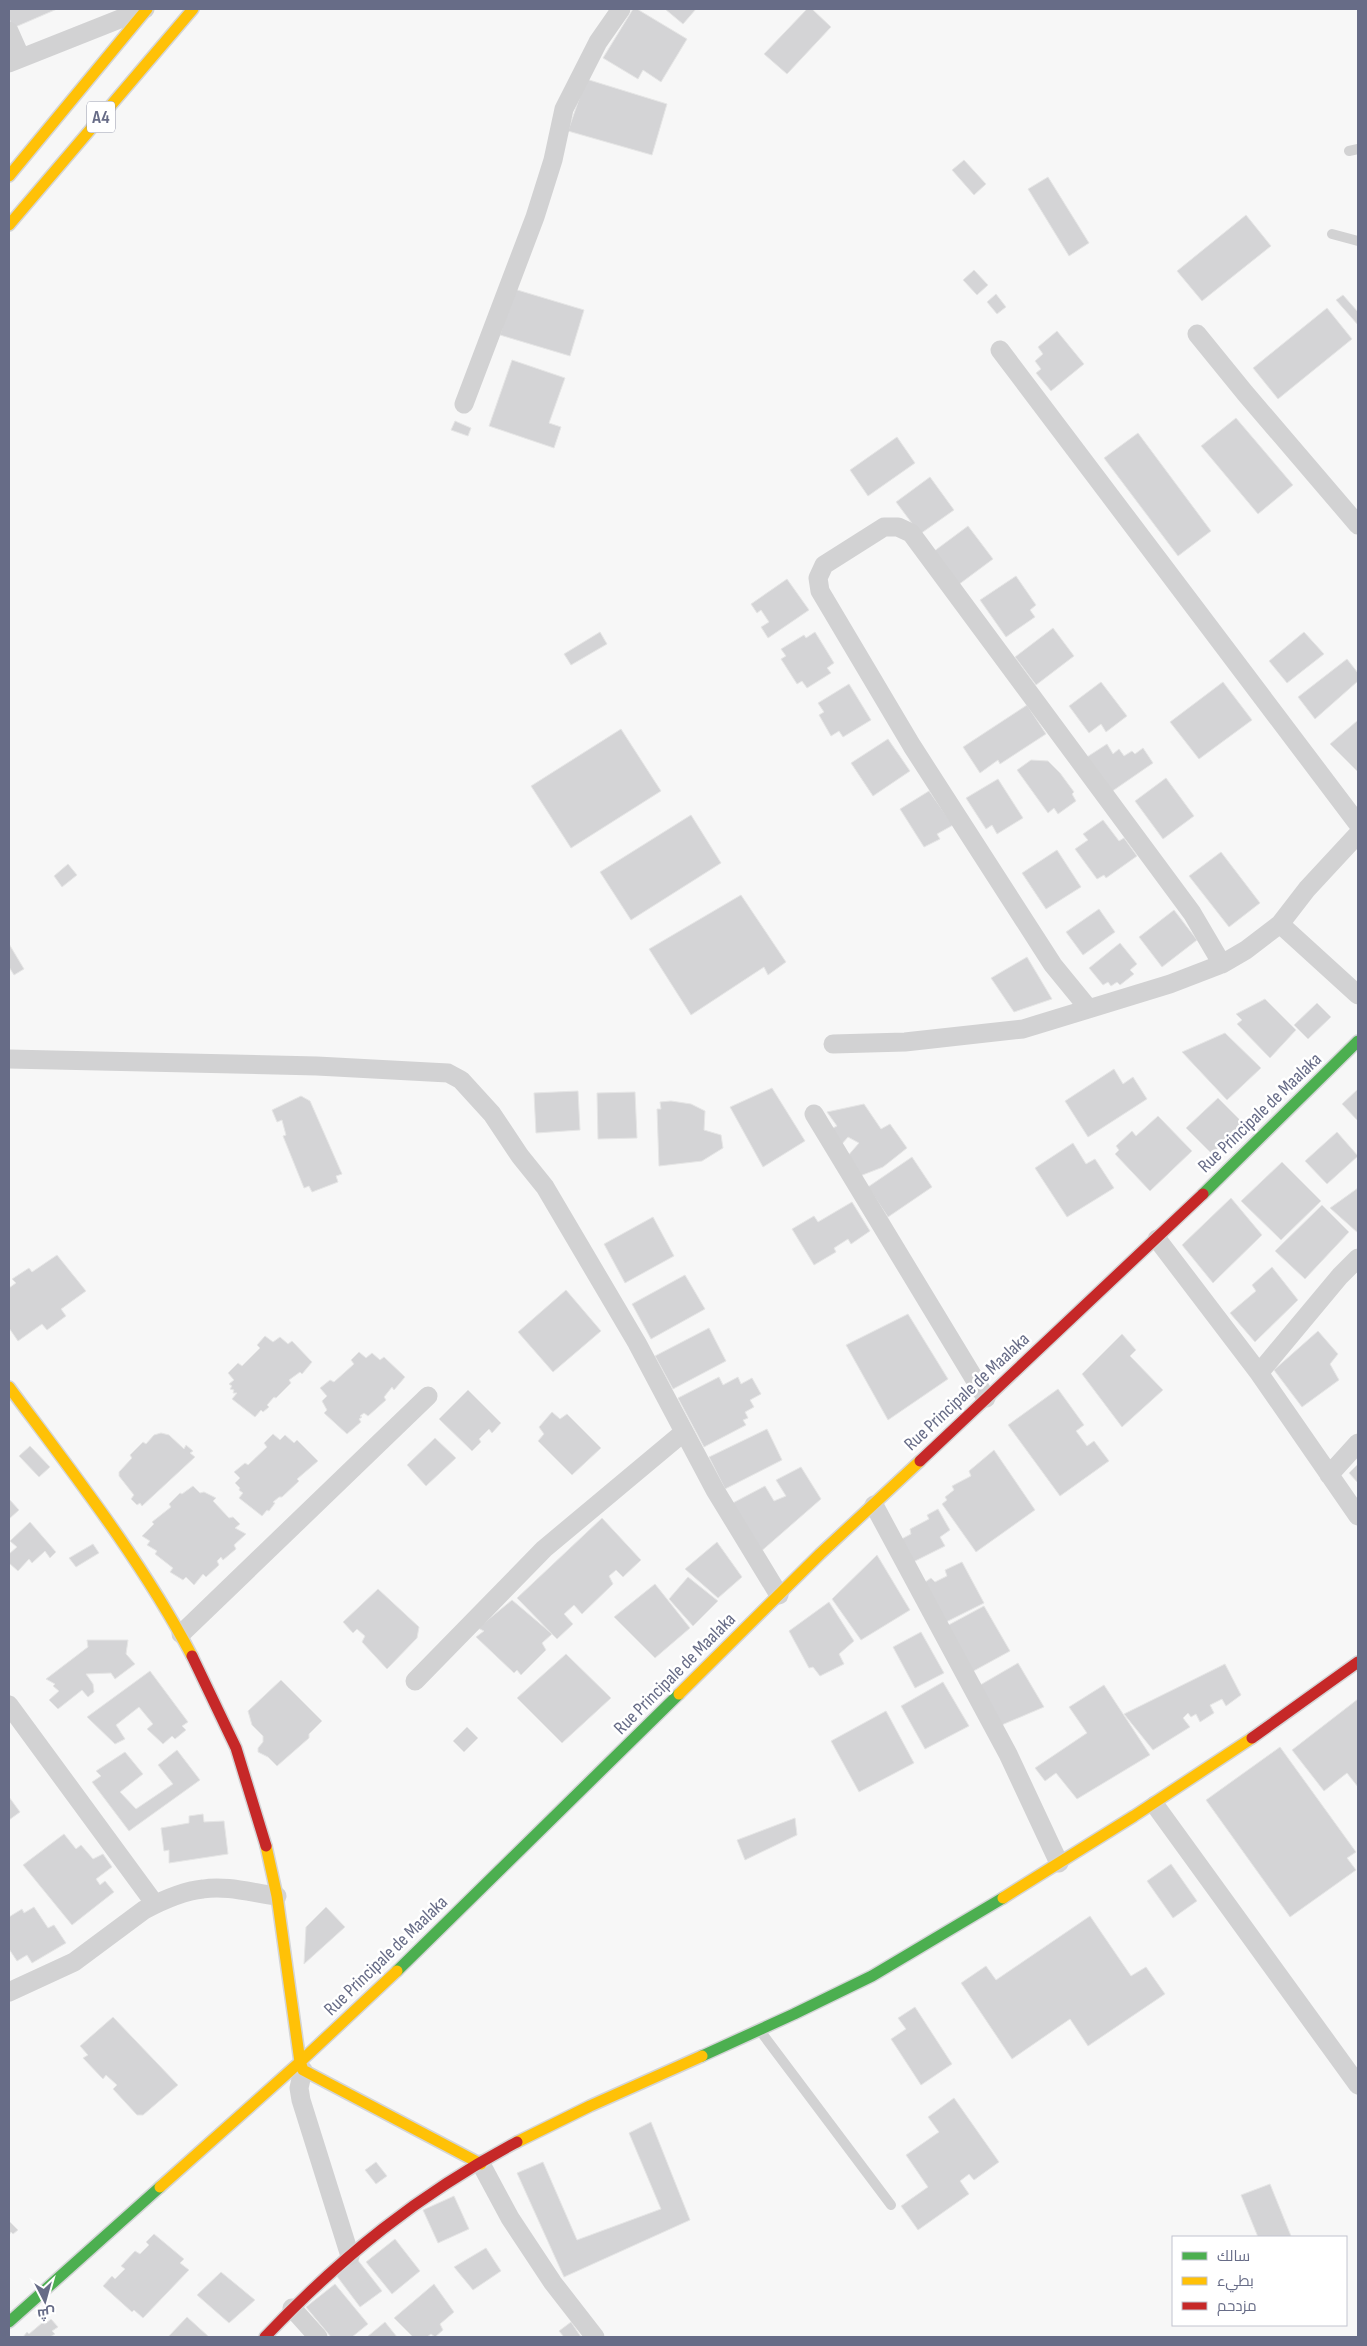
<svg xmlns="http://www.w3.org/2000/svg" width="1367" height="2346" viewBox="0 0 1367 2346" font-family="'Sofia Sans Condensed',Cairo,sans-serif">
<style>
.building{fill:#d4d4d6;stroke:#e6e6e6}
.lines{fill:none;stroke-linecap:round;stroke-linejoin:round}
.fast-casing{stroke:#d4d5d7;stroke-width:14}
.slow-casing{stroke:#d4d5d7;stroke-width:14}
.jam-casing{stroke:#d4d5d7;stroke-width:14}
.lane{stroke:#d2d2d3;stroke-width:10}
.street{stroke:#d2d2d3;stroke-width:19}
.fast{stroke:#4caf50;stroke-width:11}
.slow{stroke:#ffc107;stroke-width:11}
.jam{stroke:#c62828;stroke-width:11}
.labels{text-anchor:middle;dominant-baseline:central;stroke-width:5;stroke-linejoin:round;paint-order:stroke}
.shield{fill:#fff;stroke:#9598ab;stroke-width:1}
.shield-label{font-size:18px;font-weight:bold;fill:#676c87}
.street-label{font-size:19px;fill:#676c87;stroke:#fff}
</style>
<rect width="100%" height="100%" fill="#f7f7f7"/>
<path class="building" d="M9,9H57L13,28L9,18Z
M633,9H637L687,39L661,82L643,70L638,79L603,58Z
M665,9H696L683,24Z
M807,9H812L831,27L787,74L764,54Z
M586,79L667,104L652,155L568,131Z
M964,160L986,184L974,195L952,170Z
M1048,177L1089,243L1069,256L1028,189Z
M1246,215L1271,246L1202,301L1177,271Z
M974,270L988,285L977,295L963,280Z
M514,289L584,310L570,356L500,335Z
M996,294L1006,307L997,314L987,302Z
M1343,295L1358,312V325L1336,300Z
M1327,308L1352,339L1278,399L1253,368Z
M1057,331L1084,364L1051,391L1036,373L1041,369L1035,361L1043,354L1038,347Z
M512,360L565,378L549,423L561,427L554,448L489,426Z
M1236,418L1293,485L1258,514L1201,446Z
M455,421L471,428L468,436L451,430Z
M1138,433L1211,531L1178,556L1104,458Z
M897,437L915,463L868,496L850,470Z
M930,477L954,510L920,534L896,502Z
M968,526L993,559L958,585L933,552Z
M1016,576L1036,605L1030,610L1035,617L1006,637L980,600Z
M787,579L809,610L768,638L761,627L769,622L761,610L757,613L751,604Z
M1053,628L1074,656L1036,685L1015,657Z
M600,632L607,644L571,665L564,654Z
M815,632L834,663L827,668L831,673L807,688L802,681L797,684L781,659L786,656L781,649L804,635L806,638Z
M1304,632L1324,654L1287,683L1269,661Z
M1347,659L1358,673V681L1315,719L1298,697Z
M1101,682L1127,716L1106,732L1101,724L1089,733L1069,706Z
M1223,682L1252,720L1199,759L1170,722Z
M849,684L871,720L843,737L839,731L831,736L819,715L824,712L818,703Z
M1027,705L1046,734L1000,764L998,760L980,773L963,747Z
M1357,721L1358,722V772L1330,744Z
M621,729L661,791L571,848L531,786Z
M888,739L910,771L873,796L851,763Z
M1107,744L1113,754L1119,749L1124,756L1132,751L1135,754L1143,748L1153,763L1111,792L1087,757Z
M1031,760L1048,761L1060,773L1074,792L1072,794L1076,801L1058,814L1054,808L1048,813L1017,770Z
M1166,778L1194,816L1163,839L1135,801Z
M998,779L1023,818L997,834L992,825L986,829L966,798Z
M929,791L953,825L937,834L940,839L924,847L900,809Z
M691,815L721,863L631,920L600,872Z
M1103,820L1119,841L1124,838L1137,856L1106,878L1104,875L1097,879L1075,849L1088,840L1083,834Z
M1057,850L1081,887L1046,909L1022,873Z
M1221,852L1260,903L1229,927L1189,876Z
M68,864L77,875L62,887L54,876Z
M741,895L786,962L768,975L764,967L691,1015L649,949Z
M1099,909L1115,932L1083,955L1066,932Z
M1174,910L1197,940L1162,967L1139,937Z
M1120,943L1137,964L1130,970L1134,974L1120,985L1117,982L1111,986L1108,982L1103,985L1089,968Z
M9,944L24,969L14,975L9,967Z
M1027,957L1052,999L1014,1012L991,978Z
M1265,999L1296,1030L1270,1058L1237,1024L1242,1020L1236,1014Z
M1317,1003L1331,1017L1308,1039L1294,1025Z
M1225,1033L1261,1068L1227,1100L1182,1052Z
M1114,1069L1123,1084L1133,1077L1147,1099L1088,1137L1065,1101Z
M772,1088L805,1141L763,1167L730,1107Z
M1358,1089V1121L1342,1104Z
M578,1091L580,1130L536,1133L534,1093Z
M635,1092L637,1138L598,1139L597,1093Z
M301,1096L310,1101L342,1174L336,1176L338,1182L312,1192L309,1186L304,1188L283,1136L286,1135L282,1120L277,1122L272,1110Z
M1218,1098L1244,1124L1212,1154L1186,1128Z
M671,1101L691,1104L705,1111L704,1130L721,1135L723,1148L702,1161L659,1166L657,1109H661L660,1102Z
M864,1104L881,1129L890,1124L907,1148L883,1167L860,1176L846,1158L859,1143L848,1137L841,1145L829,1130L837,1126L827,1112Z
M1158,1116L1192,1151L1150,1191L1115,1154L1119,1150L1116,1146L1132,1131L1136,1136Z
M1337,1132L1358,1156L1327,1184L1305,1161Z
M1073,1143L1086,1164L1095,1159L1114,1188L1067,1217L1035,1168Z
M912,1157L932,1187L888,1217L868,1187Z
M1282,1162L1321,1201L1281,1240L1241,1201Z
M1358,1188V1233L1330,1208Z
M1231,1198L1262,1235L1213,1283L1182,1245Z
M852,1202L870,1231L851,1244L848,1239L834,1248L836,1252L814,1265L792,1229L814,1216L818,1222Z
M1322,1205L1349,1232L1305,1279L1275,1251Z
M653,1217L674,1256L625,1283L604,1244Z
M57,1255L86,1291L61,1309L66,1316L47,1330L42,1324L18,1341L9,1328V1288L16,1283L12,1279L29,1268L32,1272Z
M1272,1267L1298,1300L1255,1342L1230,1313L1256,1291L1252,1285Z
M685,1275L705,1309L651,1339L632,1304Z
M566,1290L601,1331L553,1372L518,1332Z
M908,1314L948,1379L888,1420L846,1345Z
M709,1328L726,1361L673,1389L655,1356Z
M1318,1331L1338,1354L1330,1364L1339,1380L1302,1407L1274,1370Z
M1122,1334L1136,1350L1130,1356L1163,1390L1122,1427L1082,1374Z
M265,1336L273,1342L280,1337L288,1344L292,1341L312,1362L302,1374L300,1372L289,1380L291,1383L276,1398L274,1397L267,1405L269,1407L263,1412L261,1410L255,1417L232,1399L237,1393H233L234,1390L230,1389L232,1386L229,1384L234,1380L228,1373L238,1363L242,1366L260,1348L257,1345Z
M359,1352L366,1358L372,1353L380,1360L384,1357L405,1377L394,1390L392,1387L384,1397L386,1400L368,1416L364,1413L360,1416L362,1417L359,1419L361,1422L347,1434L324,1413L327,1410L322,1401L327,1396L320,1388L330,1380L334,1382L354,1364L351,1360Z
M719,1377L723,1385L738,1377L741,1384L752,1378L761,1394L750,1400L754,1407L745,1412L748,1418L743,1420L746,1425L704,1447L678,1398Z
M1058,1389L1084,1425L1076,1431L1087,1446L1094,1441L1109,1461L1060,1496L1008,1425Z
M468,1390L501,1423L492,1433L489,1429L479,1439L481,1442L472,1451L439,1419Z
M552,1412L560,1419L567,1414L601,1448L572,1475L538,1441L544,1434L539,1427Z
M767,1429L782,1460L725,1489L709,1457Z
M161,1433L169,1435L184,1449L186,1445L193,1451L190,1453L195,1457L142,1506L140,1503L137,1505L131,1499L134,1495L119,1476V1472L132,1458L130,1455L143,1442L146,1444L154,1435Z
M273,1434L280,1440L285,1435L294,1443L297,1440L318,1461L297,1479L299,1481L282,1497H279L273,1502L275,1503L269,1511L267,1510L262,1516L239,1498L243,1493L239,1490L240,1488L235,1483L240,1478L234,1472L245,1463L248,1465L267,1447L264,1443Z
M435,1438L456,1458L426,1486L407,1465Z
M30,1446L50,1467L39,1477L19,1456Z
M994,1450L1035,1510L976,1552L942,1504L947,1500L945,1497L954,1490L952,1486L971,1476L969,1471Z
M1358,1464V1483L1349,1473Z
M801,1467L821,1499L758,1554L729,1505L765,1486L774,1501L786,1496L776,1480Z
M193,1486L200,1493L204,1492L216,1498L213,1501L229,1518L233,1517L240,1524L235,1528L246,1534L234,1545L236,1549L223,1560L221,1557L217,1561L219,1565L206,1577L203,1574L194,1585L186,1577L183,1580L170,1572L173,1568L155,1554L157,1551L147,1545L150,1541L142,1536L154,1524L152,1522L171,1507L169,1504L180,1493L182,1494Z
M9,1499L19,1510L9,1519Z
M938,1509L950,1530L940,1537L945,1546L909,1564L896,1542L911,1534L910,1529L929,1519L927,1515Z
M602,1518L641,1560L623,1577L616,1570L609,1576L613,1584L582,1614L574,1605L564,1614L573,1624L557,1639L517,1598Z
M30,1522L56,1552L50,1558L45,1551L32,1563L29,1559L18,1571L9,1563V1554L17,1547L10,1541Z
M717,1542L742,1577L718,1598L685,1569Z
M93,1544L99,1553L76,1567L69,1558Z
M877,1555L910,1610L861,1640L832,1599Z
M962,1562L984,1603L942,1624L921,1585L931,1578L935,1582L947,1576L945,1570Z
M688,1577L718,1601L693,1626L669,1599Z
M655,1584L690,1628L655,1658L614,1617Z
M378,1589L419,1627L417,1638L387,1669L362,1642L365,1636L357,1629L353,1633L343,1622Z
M512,1600L552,1634L542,1643L546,1650L521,1675L517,1670L514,1673L476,1637L484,1631L478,1628Z
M829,1602L854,1641L839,1654L844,1664L820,1676L813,1667L809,1668L789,1631Z
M984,1606L1010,1651L968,1674L943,1628Z
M921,1632L944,1673L915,1688L893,1647Z
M87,1640H128L126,1654L135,1664L115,1679L111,1673L86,1674L93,1684L94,1692L88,1697L82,1690L58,1709L49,1700L59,1691L53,1686L55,1684L46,1679L88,1647Z
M566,1654L611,1698L562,1743L517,1698Z
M1018,1663L1044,1707L997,1727L975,1688Z
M1225,1664L1241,1695L1226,1706L1222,1699L1210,1705L1214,1713L1200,1722L1196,1714L1191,1717L1188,1713L1183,1718L1190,1727L1153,1750L1124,1714Z
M150,1671L188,1722L182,1726L186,1730L175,1739L172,1736L163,1744L147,1729L153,1724L139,1707L116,1725L125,1739L115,1744L87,1717Z
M281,1680L322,1721L309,1734V1738L277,1766L268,1757L258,1752V1748L263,1742V1736L252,1725L248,1711Z
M943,1682L969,1726L925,1749L901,1706Z
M1104,1685L1150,1755L1077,1799L1056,1773L1045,1781L1035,1768L1087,1733L1069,1707Z
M1358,1699V1787L1347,1773L1324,1791L1292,1750Z
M886,1711L914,1763L859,1792L831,1741Z
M467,1727L478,1738L464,1752L453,1741Z
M1280,1747L1356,1852L1347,1858L1356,1870L1290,1917L1206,1800Z
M177,1750L200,1780L129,1831L92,1782L101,1776L96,1771L125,1752L143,1774L120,1792L136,1809L173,1784L158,1765Z
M9,1797L20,1812L9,1820Z
M203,1814L204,1822L224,1821L228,1854L169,1863V1850L164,1851L161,1828L189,1823V1816Z
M795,1818L797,1835L745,1860L737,1840Z
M64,1834L76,1849L81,1845L93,1859L103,1854L112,1867L96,1879L100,1885L105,1881L114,1892L72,1925L23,1865Z
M1171,1864L1197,1901L1173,1918L1147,1881Z
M34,1907L48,1928L54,1925L66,1943L32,1963L27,1955L17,1961L9,1949V1917L22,1909L24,1913Z
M326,1907L345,1927L304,1964L306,1927Z
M1090,1916L1131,1976L1146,1967L1165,1994L1088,2046L1070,2019L1012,2059L961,1983L986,1966L996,1980Z
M915,2007L952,2064L921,2085L891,2039L906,2029L898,2018Z
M113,2017L178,2085L143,2115H137L113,2089L117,2085L106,2075L103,2079L83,2058L88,2055L80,2046Z
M954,2098L999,2162L974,2180L969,2174L960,2181L969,2194L918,2230L901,2206L928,2187L906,2155L939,2132L928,2117Z
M651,2122L690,2220L564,2277L517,2173L543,2162L577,2240L661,2209L629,2133Z
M376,2162L387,2176L376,2184L365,2170Z
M1270,2184L1291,2236L1289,2237H1258L1241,2195Z
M454,2196L469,2229L438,2243L423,2210Z
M9,2221L18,2230L13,2234L11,2232L9,2235Z
M154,2234L184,2259L180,2263L189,2270L143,2318L134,2310L132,2312L103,2286L112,2276L115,2279L125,2269L121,2266L135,2251L140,2254L149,2245L146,2242Z
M395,2239L420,2271L392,2294L366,2262Z
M486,2248L501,2271L473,2290L454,2267Z
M357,2259L382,2291L360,2307L336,2275Z
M221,2272L255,2300L229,2323L197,2295Z
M335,2284L368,2324L352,2337H331L306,2307Z
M434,2284L454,2312L440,2324L443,2330L435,2337L431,2334L427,2337H413L394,2318Z
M187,2317L209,2337H168Z
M51,2319L58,2327L52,2331L55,2334L50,2337H23L27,2332L29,2334L42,2323L45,2324Z
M385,2322L397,2337H367Z
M571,2322L581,2337H564L559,2331Z"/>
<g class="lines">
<defs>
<path id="fast" d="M1203,1194L1358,1041
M397,1971L679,1694
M702,2056L794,2014L872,1976L1003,1898
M9,2322L160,2187"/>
<path id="slow" d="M9,176L147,9
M9,225L193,9
M9,1387C73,1473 142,1561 192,1656
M679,1694L820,1554L920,1461
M266,1846L277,1896L300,2062L303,2070L481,2164
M1003,1898L1134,1816L1252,1738
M517,2142L590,2106L702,2056
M160,2187L300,2062L397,1971"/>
<path id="jam" d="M920,1461L1203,1194
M192,1656L236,1748L266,1846
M1252,1738L1358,1662
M265,2337C342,2256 419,2194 517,2142"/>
</defs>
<use href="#fast" class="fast-casing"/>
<use href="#slow" class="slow-casing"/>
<use href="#jam" class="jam-casing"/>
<path class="lane" d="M1349,151L1358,149
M1332,234L1358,241
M761,2032L891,2205"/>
<path class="street" d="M9,31L21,58
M9,63L145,9
M1197,334L1245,393L1358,525
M1000,350L1358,824
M464,404L535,217L553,160L564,109L598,42L621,9
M1280,924L1358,995
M1089,1009L1053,965L912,746L820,591L818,578L824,565L884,527H898L911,533L1192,913L1222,964
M833,1044L905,1042L1023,1029L1170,984L1222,964L1246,950L1280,924L1307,889L1358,834
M9,1059L317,1066L448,1073L461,1080L492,1114L520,1156L545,1187L637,1343L715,1490L779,1595
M814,1114L986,1398
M1157,1239L1259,1373L1358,1516
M1259,1373L1340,1276L1358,1258
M1329,1475L1358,1443
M874,1505L1008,1754L1059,1863
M181,1634L428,1396
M415,1681L544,1549L684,1432
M9,1705L155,1904
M1155,1805L1358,2085
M9,1992L74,1962L144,1910C161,1901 183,1891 203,1889C226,1885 253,1893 277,1896
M303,2070L299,2088L301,2100L350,2256
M481,2164L510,2218L553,2283L595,2337
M292,2308L318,2337"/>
<use href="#fast" class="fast"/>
<use href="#slow" class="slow"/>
<use href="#jam" class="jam"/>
</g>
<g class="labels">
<rect class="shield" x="87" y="101.5" width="28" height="31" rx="4"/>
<g class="shield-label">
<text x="101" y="117">A4</text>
</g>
<g class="street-label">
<text transform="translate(1260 1113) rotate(-44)">Rue Principale de Maalaka</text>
<text transform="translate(967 1392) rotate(-43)">Rue Principale de Maalaka</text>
<text transform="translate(675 1674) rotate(-45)">Rue Principale de Maalaka</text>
<text transform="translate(386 1956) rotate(-44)">Rue Principale de Maalaka</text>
</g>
</g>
<rect width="1367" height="2346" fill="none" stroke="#676c87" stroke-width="20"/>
<rect x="1172" y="2236" width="175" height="90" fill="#ffffff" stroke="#c2c4cf"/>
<rect x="1182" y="2252" width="25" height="8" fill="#4caf50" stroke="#c2c4cf"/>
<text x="1217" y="2261" font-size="15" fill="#676c87">سالك</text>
<rect x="1182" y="2277" width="25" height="8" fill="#ffc107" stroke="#c2c4cf"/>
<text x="1217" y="2286" font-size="15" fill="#676c87">بطيء</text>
<rect x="1182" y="2302" width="25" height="8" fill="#c62828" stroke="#c2c4cf"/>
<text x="1217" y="2311" font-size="15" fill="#676c87">مزدحم</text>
<g transform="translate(45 2301) rotate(174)" stroke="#ffffff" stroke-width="4" paint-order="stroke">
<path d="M0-4L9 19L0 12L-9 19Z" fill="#676c87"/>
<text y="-8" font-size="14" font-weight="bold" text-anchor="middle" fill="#676c87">ش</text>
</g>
</svg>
